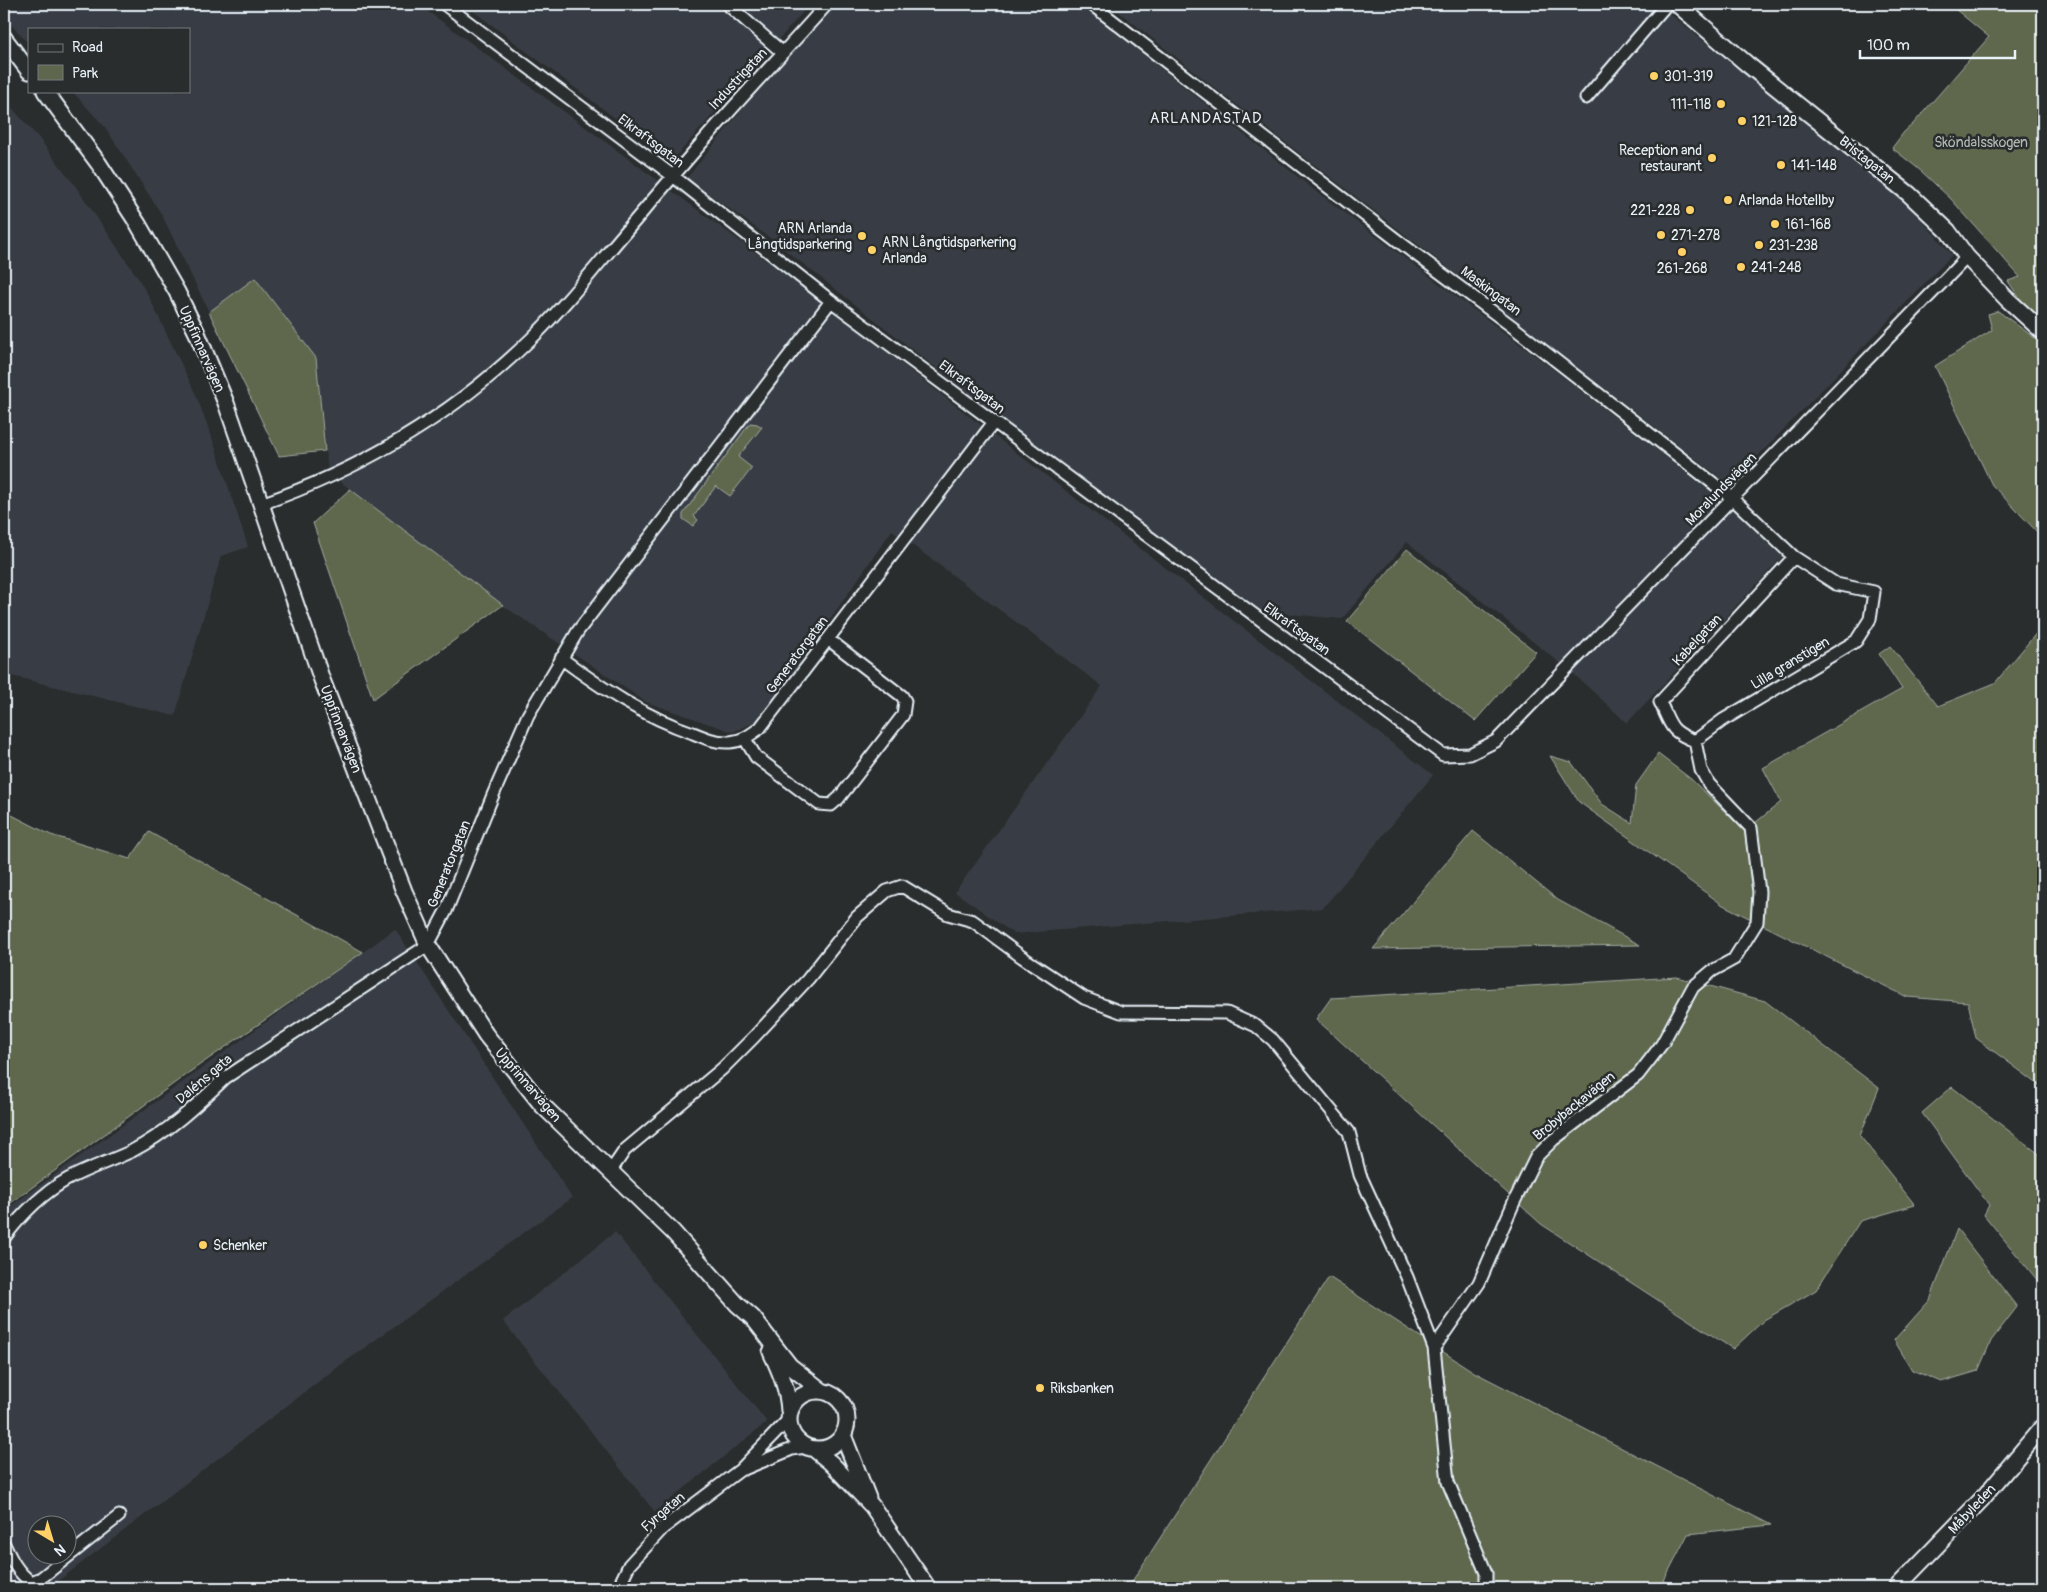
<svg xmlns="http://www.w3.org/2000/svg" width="2047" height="1592" viewBox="0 0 2047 1592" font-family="Pangolin,sans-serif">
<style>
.built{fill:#393e44;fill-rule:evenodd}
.green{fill:#5e674e;stroke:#a3aca3}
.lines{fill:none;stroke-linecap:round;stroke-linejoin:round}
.street-casing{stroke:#e8f1f8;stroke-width:15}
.secondary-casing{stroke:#e8f1f8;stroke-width:19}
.street{stroke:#2a2d2e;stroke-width:11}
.secondary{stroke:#2a2d2e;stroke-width:15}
.poi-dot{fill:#ffd166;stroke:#2a2d2e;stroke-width:2}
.labels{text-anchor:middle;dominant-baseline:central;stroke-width:5;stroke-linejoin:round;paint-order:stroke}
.poi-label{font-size:14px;fill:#e8f1f8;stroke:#2a2d2e;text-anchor:start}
.street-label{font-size:14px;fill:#e8f1f8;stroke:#2a2d2e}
.park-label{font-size:14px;fill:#b1bab4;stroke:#2a2d2e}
.neighbourhood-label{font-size:15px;letter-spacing:1px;fill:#e8f1f8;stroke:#2a2d2e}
</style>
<rect width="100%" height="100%" fill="#2a2d2e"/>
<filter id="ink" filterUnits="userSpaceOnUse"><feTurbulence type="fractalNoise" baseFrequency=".02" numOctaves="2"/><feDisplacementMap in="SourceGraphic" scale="10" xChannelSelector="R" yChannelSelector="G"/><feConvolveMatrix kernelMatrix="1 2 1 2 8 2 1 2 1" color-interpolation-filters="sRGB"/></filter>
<g filter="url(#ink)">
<path class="built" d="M4,4H418L805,289L1433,775L1323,908L1014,934L955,892L1102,686L892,530L761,719L733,732L646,702L486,594L328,472L316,358L255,279L209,312L162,215L105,127L72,91H189V29H29V44L4,17Z
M464,4H810L672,161Z
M834,4H1079L1317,192L1554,370L1730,507L1782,557L1627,723L1574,674L1407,542L1342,619L1249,610L1131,514L1002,419L766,235L687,178L785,56Z
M1109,4H1657L1905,201L1952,255L1730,485L1215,88Z
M4,99L37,136L74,184L136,275L148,295L196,395L215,446L248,547L221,556L175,716L4,674Z
M395,929L572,1198L331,1372L49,1588H4V1211ZM38,1524H68V1554H38Z
M615,1232L767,1422L655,1512L503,1321Z"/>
<path class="green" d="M1949,4H2043V319L2026,308L2008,281L2020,277L1951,199L1920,170L1892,148L1904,132L1913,124L1989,37Z
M255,278L316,358L325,451L279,456L209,312Z
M1998,311L2043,344V538L1992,485L1935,366L1992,330L1988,314Z
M750,423L757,424L762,427L738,457L752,468L730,496L716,486L694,516L698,520L693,526L683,519V514Z
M350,489L503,605L373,699L313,523Z
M1407,549L1536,652L1475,721L1347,621Z
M2043,625V1088L1976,1038L1968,1002L1907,997L1723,905L1579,802L1550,756L1571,762L1602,804L1632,823L1636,785L1658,754L1691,779L1745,831L1781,802L1763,768L1902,689L1879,654L1890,646L1938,706L1995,683Z
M4,811L51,835L130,859L149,832L363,952L191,1071L4,1208Z
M1473,831L1558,900L1640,945L1373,949Z
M1677,977L1765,1001L1879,1088L1860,1136L1915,1205L1860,1221L1816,1290L1764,1320L1733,1349L1541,1224L1316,1019L1331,998Z
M1952,1087L2043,1157V1287L1984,1215L1989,1205L1922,1113Z
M1957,1229L2017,1307L1991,1341L1978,1371L1941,1382L1912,1370L1894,1340L1930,1300Z
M1329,1277L1474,1372L1771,1525L1688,1534L1660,1588H970L972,1584L1131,1583Z"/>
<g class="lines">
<defs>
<path id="street" d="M444,4L673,176L831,301L1443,755L1470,754L1496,741L1967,257
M727,4L783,53
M1091,4L1402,244L1513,327L1732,498L1794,557L1836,584L1874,592L1870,619L1856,641L1723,720L1695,741
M1586,98L1667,4
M261,504C362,469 454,414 531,339C556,315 578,288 601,261C631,225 662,189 693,153C736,102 783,54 827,4
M561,658C604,690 643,716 693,733C705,738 717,743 730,742C743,741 750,735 760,728L994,422
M745,739L756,757L819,804L831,805L839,798L903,715L905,701L902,696L828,639
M1695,741C1669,731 1671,725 1660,702L1794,557
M610,1172L625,1150L722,1069L754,1037L808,979L857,917L887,891L902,886L948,914L973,921L1022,957L1084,998L1121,1012L1227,1013L1256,1026L1273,1040L1349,1132L1360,1175L1407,1277L1434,1348L1448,1482L1486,1573V1588
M4,1238C21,1215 43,1193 68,1179C88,1168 111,1161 132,1151C167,1133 197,1105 225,1078L428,945L446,911L493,795L528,715L578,631L831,301
M1434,1348L1479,1283L1514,1202L1536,1157L1553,1140L1638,1075L1662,1044L1693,987L1712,971L1734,959L1757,922L1759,892L1751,828L1709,784L1701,770L1695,741
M744,1469L792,1449L806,1447
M4,1544C11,1559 17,1572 31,1582L41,1578L119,1516
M618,1588L629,1565L663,1528L740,1470L789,1419"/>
<path id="secondary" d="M1677,4L1747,64L1909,194L1948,231L1967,257L2007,299L2043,332
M4,38L29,71
M45,91L99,164L138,224L177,292L197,333L226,403L322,680L404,891L428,945L486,1035L542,1105L673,1232L737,1304L753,1318L790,1366L822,1391
M771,1352C780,1371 788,1390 789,1411
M789 1420a29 29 0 1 1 58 0a29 29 0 1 1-58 0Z
M843,1435L868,1498
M814,1449L831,1463L872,1506L928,1588
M1896,1588L1982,1499L2043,1426"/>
</defs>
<use href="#street" class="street-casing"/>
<use href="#secondary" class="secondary-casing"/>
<use href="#street" class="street"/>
<use href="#secondary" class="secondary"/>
</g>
</g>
<g class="poi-dot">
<circle cx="1654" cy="76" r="5"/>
<circle cx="1721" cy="104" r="5"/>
<circle cx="1742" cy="121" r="5"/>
<circle cx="1712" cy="158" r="5"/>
<circle cx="1781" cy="165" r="5"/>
<circle cx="1728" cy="200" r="5"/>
<circle cx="1690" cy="210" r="5"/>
<circle cx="1775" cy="224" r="5"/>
<circle cx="1661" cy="235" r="5"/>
<circle cx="862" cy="236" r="5"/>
<circle cx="1759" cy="245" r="5"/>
<circle cx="872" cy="250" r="5"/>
<circle cx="1682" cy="252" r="5"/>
<circle cx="1741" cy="267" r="5"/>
<circle cx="203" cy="1245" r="5"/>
<circle cx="1040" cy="1388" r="5"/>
</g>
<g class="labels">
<g class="poi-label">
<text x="1664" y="76">301-319</text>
<text x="1711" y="104" text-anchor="end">111-118</text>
<text x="1752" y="121">121-128</text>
<text x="1702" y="150" text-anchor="end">Reception and<tspan x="1702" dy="16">restaurant</tspan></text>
<text x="1791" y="165">141-148</text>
<text x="1738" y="200">Arlanda Hotellby</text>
<text x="1680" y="210" text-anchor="end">221-228</text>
<text x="1785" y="224">161-168</text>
<text x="852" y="228" text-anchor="end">ARN Arlanda<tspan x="852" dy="16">Långtidsparkering</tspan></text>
<text x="1671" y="235">271-278</text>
<text x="882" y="242">ARN Långtidsparkering<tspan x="882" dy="16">Arlanda</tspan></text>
<text x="1769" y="245">231-238</text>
<text x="1751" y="267">241-248</text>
<text x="1682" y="268" text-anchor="middle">261-268</text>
<text x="213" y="1245">Schenker</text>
<text x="1050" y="1388">Riksbanken</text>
</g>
<g class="street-label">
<text transform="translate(738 79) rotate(-47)">Industrigatan</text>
<text transform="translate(651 141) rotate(37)">Elkraftsgatan</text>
<text transform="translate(1867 160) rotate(39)">Bristagatan</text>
<text transform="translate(1491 291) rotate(37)">Maskingatan</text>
<text transform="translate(202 349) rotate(66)">Uppfinnarvägen</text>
<text transform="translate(972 387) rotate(37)">Elkraftsgatan</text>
<text transform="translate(1721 489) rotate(-46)">Moralundsvägen</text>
<text transform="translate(1297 629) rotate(36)">Elkraftsgatan</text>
<text transform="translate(1697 640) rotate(-47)">Kabelgatan</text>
<text transform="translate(797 655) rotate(-53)">Generatorgatan</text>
<text transform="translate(1790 663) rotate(-31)">Lilla granstigen</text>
<text transform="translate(341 729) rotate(69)">Uppfinnarvägen</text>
<text transform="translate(449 864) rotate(-68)">Generatorgatan</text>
<text transform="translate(204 1079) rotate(-40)">Daléns gata</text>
<text transform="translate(528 1085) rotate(49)">Uppfinnarvägen</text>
<text transform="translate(1574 1106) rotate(-39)">Brobybackavägen</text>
<text transform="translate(1972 1509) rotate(-47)">Måbyleden</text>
<text transform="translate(663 1512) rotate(-41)">Fyrgatan</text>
</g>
<g class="park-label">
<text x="1981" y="142">Sköndalsskogen</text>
</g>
<g class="neighbourhood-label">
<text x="1206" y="118">ARLANDASTAD</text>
</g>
</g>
<rect width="2047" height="1592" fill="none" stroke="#2a2d2e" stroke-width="20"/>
<rect x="10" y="10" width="2027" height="1572" fill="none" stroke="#e8f1f8" stroke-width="2" filter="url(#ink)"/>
<rect x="28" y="28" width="162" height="65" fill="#2a2d2e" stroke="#767b7f"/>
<rect x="38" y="44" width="25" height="8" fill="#2a2d2e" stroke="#767b7f"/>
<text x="72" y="52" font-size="15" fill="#e8f1f8">Road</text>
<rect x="38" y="65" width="25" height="15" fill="#5e674e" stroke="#767b7f"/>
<text x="72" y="78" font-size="15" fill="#e8f1f8">Park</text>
<g transform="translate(52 1540) rotate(142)"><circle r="24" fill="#2a2d2e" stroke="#767b7f"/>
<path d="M0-4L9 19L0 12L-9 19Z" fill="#ffd166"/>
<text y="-8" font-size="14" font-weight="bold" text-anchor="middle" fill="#e8f1f8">N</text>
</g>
<path d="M1860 50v8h155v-8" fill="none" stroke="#e8f1f8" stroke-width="2.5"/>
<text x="1867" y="50" font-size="15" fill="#e8f1f8" stroke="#2a2d2e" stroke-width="4" paint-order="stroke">100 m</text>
</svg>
